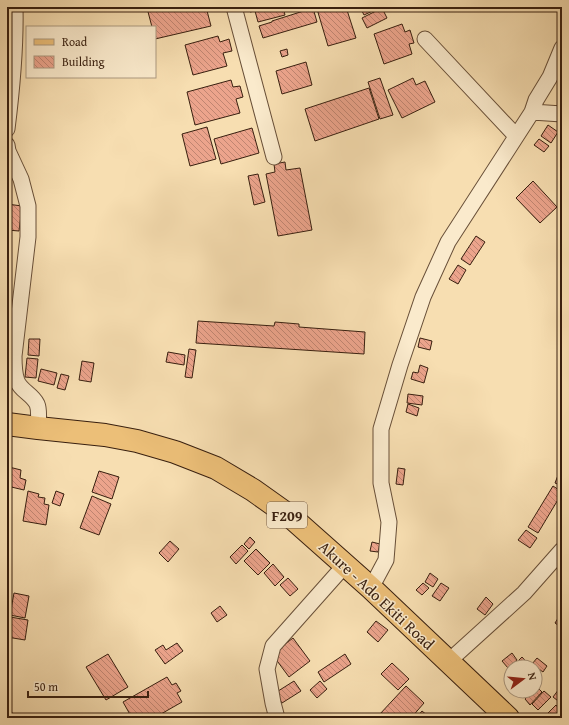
<svg xmlns="http://www.w3.org/2000/svg" width="569" height="725" viewBox="0 0 569 725" font-family="'Gentium Book Plus',serif">
<style>
.building{fill:url(#building-back-hatch);stroke:#381f0f}
.lines{fill:none;stroke-linecap:round;stroke-linejoin:round}
.minor-casing{stroke:#684f38;stroke-width:17}
.primary-casing{stroke:#381f0f;stroke-width:24}
.minor{stroke:#faeacc;stroke-width:15}
.primary{stroke:#ecbf78;stroke-width:22}
.labels{text-anchor:middle;dominant-baseline:central;stroke-width:3;stroke-linejoin:round;paint-order:stroke}
.shield{fill:#faeacc;stroke:#725c48;stroke-width:1}
.shield-label{font-size:15px;font-weight:bold;fill:#381f0f}
.street-label{font-size:16px;fill:#381f0f;stroke:#faeacc}
</style>
<defs>
<pattern id="building-back-hatch" width="6" height="6" patternUnits="userSpaceOnUse"><rect width="6" height="6" fill="#eca48c"/><path d="M-1 5l2 2M0 0l6 6M5-1l2 2" fill="none" stroke="#c08571"/></pattern>
</defs>
<rect width="100%" height="100%" fill="#f7deb1"/>
<filter id="stains"><feTurbulence type="fractalNoise" baseFrequency=".005" numOctaves="4"/><feColorMatrix values="0 0 0 0 .2 0 0 0 0 .09 0 0 0 0 .02 0 0 0 .5 -.17"/></filter>
<radialGradient id="worn" r=".72"><stop offset=".6" stop-color="#630" stop-opacity="0"/><stop offset="1" stop-color="#630" stop-opacity=".3"/></radialGradient>
<path class="building" d="M150,7H206L211,26L155,39V27H152L147,8Z
M249,7H283L285,15L258,22L255,11L250,12Z
M324,7H346L356,38L328,46L317,9Z
M360,7H378L379,8L364,15Z
M313,8L317,22L263,38L259,26L272,22V21Z
M382,8L387,18L367,28L362,18Z
M402,24L405,32L410,30L414,43L409,44L412,54L384,64L374,34Z
M218,36L220,42L229,39L232,51L223,53L227,66L193,75L185,45Z
M287,49L288,55L282,57L280,51Z
M306,62L312,85L282,94L276,71Z
M380,78L393,115L380,119L368,82Z
M413,78L416,85L425,81L435,102L402,118L388,90Z
M231,80L233,87L240,86L243,97L236,99L240,113L195,125L187,92Z
M369,88L379,119L315,141L305,109Z
M548,125L558,132L551,143L541,136Z
M207,127L216,159L190,166L182,134Z
M252,128L259,153L221,164L214,139Z
M539,139L549,146L544,152L534,145Z
M285,162L286,170L300,168L312,230L278,236L266,174L275,172L274,164Z
M258,174L265,202L254,205L248,176Z
M562,179V189L557,184Z
M533,181L557,207L540,223L516,198Z
M7,204L22,206L19,231L7,230Z
M476,236L485,242L470,265L461,259Z
M458,265L466,270L458,284L449,279Z
M198,321L274,326L275,322L299,324V327L365,332L364,354L196,343Z
M420,338L432,341L430,350L418,347Z
M29,339H40L39,356L28,355Z
M189,349L196,350L192,378L185,377Z
M168,352L185,355L184,365L166,362Z
M27,358L38,359L36,378L25,377Z
M82,361L94,363L91,382L79,380Z
M420,365L428,368L424,383L411,379L413,372L418,373Z
M41,369L57,373L54,385L38,381Z
M61,374L69,376L65,390L57,388Z
M408,394L423,396L422,405L407,403Z
M408,404L419,408L417,416L406,412Z
M562,465V486L555,483Z
M9,467L21,470L20,478L26,480L24,490L7,486V474Z
M398,468L405,469L403,485L396,484Z
M99,471L119,477L112,499L92,492Z
M553,486L562,492V493L538,533L528,527Z
M28,491L39,494L38,497L45,498L44,504L49,505L46,525L23,521Z
M56,491L64,494L60,506L52,503Z
M92,496L111,504L99,535L80,528Z
M526,530L537,538L530,548L518,540Z
M250,537L255,542L249,549L244,544Z
M170,541L179,549L168,562L159,553Z
M372,542L380,544L378,552L370,551Z
M242,545L248,551L236,564L230,557Z
M256,549L270,563L258,575L244,561Z
M273,564L284,577L275,586L264,573Z
M430,573L438,579L433,587L425,582Z
M288,578L298,589L290,596L280,585Z
M423,583L429,588L422,595L416,590Z
M441,583L449,588L440,601L432,596Z
M14,593L29,596L25,618L10,615Z
M486,597L493,604L485,615L477,609Z
M220,606L227,615L217,622L211,613Z
M562,612V628L555,623Z
M10,617L28,620L25,640L7,637Z
M376,621L388,630L378,642L367,632Z
M293,638L310,661L289,677L272,654Z
M177,643L183,651L165,664L155,650L163,645L166,650Z
M512,653L517,660L508,668L502,661Z
M108,654L128,687L106,700L86,667Z
M345,654L351,664L324,682L318,672Z
M522,657L531,667H512Z
M537,658L547,666L543,672L532,664Z
M392,663L409,679L398,690L381,674Z
M511,668V680L505,673Z
M167,677L172,685L176,683L181,691L177,693L182,702L154,718H132L123,702Z
M294,681L301,691L282,703L275,693Z
M320,681L327,689L317,698L310,690Z
M562,685V704L553,697Z
M406,686L424,703L411,718H373L377,713L379,715Z
M537,687L542,692L530,705L525,699L533,691H535V689Z
M520,691H531L524,698L519,693Z
M544,691L551,697L538,710L532,704Z
M556,705L562,712V718H547L545,716Z
M7,709L19,718H7Z
M422,711L428,716L426,718H416Z
M437,714L440,717L443,714L448,718H433Z"/>
<g class="lines">
<defs>
<path id="minor" d="M234,7L274,157
M425,39L516,136
M532,112L562,114
M7,129C12,89 16,48 15,7
M7,145L8,151L21,179L28,206V237L14,356C14,364 14,373 17,381C21,391 32,394 37,404C40,411 38,421 38,428
M371,588L386,560L389,522L381,483V429L400,365L423,297L448,242L532,112L536,100L550,77L562,48
M449,661L524,593L562,550
M277,718L273,703L267,669L273,646L345,565"/>
<path id="primary" d="M7,424L38,428L105,435L137,441L175,452L216,468L253,490L291,517L371,588L508,718"/>
</defs>
<use href="#minor" class="minor-casing"/>
<use href="#primary" class="primary-casing"/>
<use href="#minor" class="minor"/>
<use href="#primary" class="primary"/>
</g>
<g class="labels">
<rect class="shield" x="267" y="502" width="40" height="26" rx="3"/>
<g class="shield-label">
<text x="287" y="515">F209</text>
</g>
<g class="street-label">
<text transform="translate(377 595) rotate(43)">Akure - Ado Ekiti Road</text>
</g>
</g>
<rect width="569" height="725" fill="none" stroke="#f7deb1" stroke-width="24"/>
<rect x="8" y="8" width="553" height="709" fill="none" stroke="#381f0f" stroke-width="2"/>
<rect x="12" y="12" width="545" height="701" fill="none" stroke="#381f0f"/>
<rect x="26" y="26" width="130" height="52" fill="#faeacc" stroke="#ac9980"/>
<rect x="34" y="39" width="20" height="6" fill="#ecbf78" stroke="#ac9980"/>
<text x="62" y="46" font-size="12" fill="#381f0f">Road</text>
<rect x="34" y="56" width="20" height="12" fill="url(#building-back-hatch)" stroke="#ac9980"/>
<text x="62" y="66" font-size="12" fill="#381f0f">Building</text>
<g transform="translate(523 679) rotate(74)"><circle r="19" fill="#faeacc" stroke="#ac9980"/>
<path d="M0-3L7 15L0 10L-7 15Z" fill="#8f2418"/>
<text y="-6" font-size="11" font-weight="bold" text-anchor="middle" fill="#381f0f">N</text>
</g>
<path d="M28 691v6h120v-6" fill="none" stroke="#381f0f" stroke-width="2"/>
<text x="34" y="691" font-size="12" fill="#381f0f" stroke="#faeacc" stroke-width="3" paint-order="stroke">50 m</text>
<rect width="100%" height="100%" filter="url(#stains)"/>
<rect width="100%" height="100%" fill="url(#worn)"/>
</svg>
